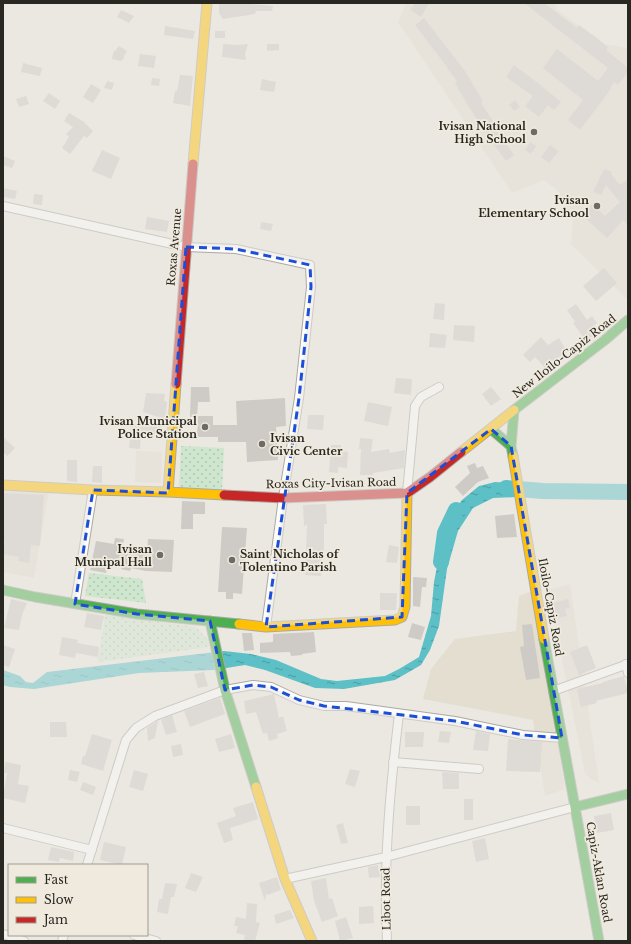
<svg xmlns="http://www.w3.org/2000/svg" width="631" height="944" viewBox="0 0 631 944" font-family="'Libre Baskerville',serif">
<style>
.built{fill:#e3ded0}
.park{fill:url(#park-dots)}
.water{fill:url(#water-ripples)}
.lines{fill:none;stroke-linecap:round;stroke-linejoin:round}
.river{stroke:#5cc0c6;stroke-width:16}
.building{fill:#cecbc6}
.street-casing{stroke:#aca9a4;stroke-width:10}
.fast-casing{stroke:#aca9a4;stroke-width:11}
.slow-casing{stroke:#aca9a4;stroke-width:11}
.jam-casing{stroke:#aca9a4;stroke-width:11}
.street{stroke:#fcfcfa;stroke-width:8}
.fast{stroke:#4caf50;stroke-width:9}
.slow{stroke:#ffc107;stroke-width:9}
.jam{stroke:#c62828;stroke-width:9}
.marked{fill:none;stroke:#1d4ed8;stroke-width:3;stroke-dasharray:8 5;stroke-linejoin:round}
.poi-dot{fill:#6d6b65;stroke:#efeadd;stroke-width:1.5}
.labels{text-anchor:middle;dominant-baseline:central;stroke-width:3.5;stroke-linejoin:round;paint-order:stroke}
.poi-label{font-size:11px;font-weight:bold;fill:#292722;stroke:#efeadd;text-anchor:end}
.street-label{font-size:11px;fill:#292722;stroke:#efeadd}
</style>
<defs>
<pattern id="park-dots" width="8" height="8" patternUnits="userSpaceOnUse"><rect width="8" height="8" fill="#cee6ce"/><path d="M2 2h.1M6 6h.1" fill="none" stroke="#b1c5b1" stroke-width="1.8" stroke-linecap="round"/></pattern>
<pattern id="water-ripples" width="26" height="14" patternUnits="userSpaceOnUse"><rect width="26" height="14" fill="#5cc0c6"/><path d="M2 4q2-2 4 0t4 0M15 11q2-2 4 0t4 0" fill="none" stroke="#4c9ca0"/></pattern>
</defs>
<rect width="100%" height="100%" fill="#ebe8e1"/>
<path class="built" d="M406,3H555L556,9L603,44L628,48V300L571,244L573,221L558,191L544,180L512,193L398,22Z
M136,451L162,452L161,483L135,482Z
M3,489L49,491L34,578L3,572Z
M570,584L599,783L591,779L585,773L548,590Z
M533,591L565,789L545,796L533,720L423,699L431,669L455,639L516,631L519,596Z"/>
<path class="park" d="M181,446L224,448L222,491L179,489Z
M89,573L142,579L146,603L85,596Z
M105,615L196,627L208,640L209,647L98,662Z"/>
<path class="water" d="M495,482L514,483L517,497L493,498L473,508L458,531L447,569L439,626L430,650L421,665L395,680L344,689L315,688L265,670L245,665L214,670L139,673L34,689L10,687L3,685V670L20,676L26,682L33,683L47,672L224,651L251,654L276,660L321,679L337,681L385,676L399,669L419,657L431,616L434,582L439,556L451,515L462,500L479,486Z"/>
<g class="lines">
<path class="river" d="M506,488L543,491L628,492
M441,562L445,533L456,510"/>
</g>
<path class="building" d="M238,3L273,6L272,11H256L255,14L223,19L219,13V4Z
M415,3H429L421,17L410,10Z
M524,3H544L577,28L579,25L597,38L608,47L606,50L628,68V72L618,85L614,82L608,93L580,130L568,120L583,100L543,68L557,49L598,81L608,68Z
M121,10L134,16L129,23L117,17Z
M424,18L465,71L483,101L481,103L499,130L497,131L514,155L506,161L495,146L469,107L455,83L457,81L447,68V67L415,25Z
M165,26L195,31L193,39L164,35Z
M215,31H225V38H215Z
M223,44L238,45L248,44L245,54L246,60L222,57Z
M267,44H279V50L267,51Z
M119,46L127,51L124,56V58L121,61L112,59L113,53Z
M140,54L156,56L154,68L138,66Z
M23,63L42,68L40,76L21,72Z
M514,65L538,83L561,102L554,110L548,105L539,117L525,106L533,96L506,77Z
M180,75L193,76L190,106L173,103L175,91H177Z
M152,78L160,79L159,86L151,85Z
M262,79L276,82L274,92L260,90Z
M107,81L114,83L112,90L104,88Z
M91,84L101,90L93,103L83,97Z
M49,93L60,101L55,109L43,101Z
M26,96L29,104L19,107L16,99Z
M515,100L520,107L514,111L509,105Z
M69,113L84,122L93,131L87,138L84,136L70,154L62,148L69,137L66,134L73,127L64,121Z
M530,142L536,146L531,154L525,150Z
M550,145L559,151L549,163L541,157Z
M102,150L120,158L111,179L92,171Z
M3,156L15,161L12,168L3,165Z
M604,169L612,172L611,174L620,185L628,179V225L623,220L607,238L582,215L592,204L605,216L620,202L606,185L601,195L593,192Z
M3,188L17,191L15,199L3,197Z
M34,194L43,195L42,205L33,204Z
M147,217L169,221L167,232L145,229Z
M261,222L273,224L271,231L260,229Z
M604,268L617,283L596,301L583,286Z
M435,303L445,304L444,320L433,319Z
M576,304L587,320L592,316L597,323L592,327L597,333L586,341L573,323L575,322L567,310Z
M454,325L475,326L474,342L453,340Z
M430,333L447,335L445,348L429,347Z
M541,337L548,345L559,338L567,352L551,362L556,366L549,372L535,357L530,362L523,355Z
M396,378L412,379L411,395L394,393Z
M191,387H209L210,402H198L197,417H190Z
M491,387L501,399L491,406L482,394Z
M146,393L165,394L164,401L167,402L165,419L143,412Z
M285,398L286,426L276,427L278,460L247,462L246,442H218V437H197L198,416H213V425H237L236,401Z
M368,402L392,407L388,426L364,421Z
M308,415H324L323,430L307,429Z
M131,423L162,425L161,434L141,433L140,449L129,448Z
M3,437L15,448L7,456L3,452Z
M360,438L373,439L371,452L389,449L390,453L405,450L404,468L373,473V475H360L361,449H359Z
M331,445H341V451L348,452L347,468L338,467V473L329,472Z
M67,460H77V482L67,481Z
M475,463L477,468L483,466L489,478L478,482L463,496L455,487L470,473L467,466Z
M93,466H102V483L92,482Z
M3,493L44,495L40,546L31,545L29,563L18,561L19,557L3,554L5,540L3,539Z
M182,501L205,502V514H193V529H181Z
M326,504L327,524H324V553H322L321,576L305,575L307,525L304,526L303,505Z
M514,514L517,537L497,538L495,516Z
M222,527L247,528L242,594L233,593V599H226V592H218Z
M115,538L124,539L122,549L147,553L148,539L174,540L172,572L146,571L131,568L130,571L121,569L122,565L108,563L106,573L90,570L96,541L114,544Z
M389,545L399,547L397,563L386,562Z
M413,577L427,578L426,587H422L420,607L413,606Z
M380,593H397L396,610H380Z
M11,599L27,603L22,615L19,630L4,628Z
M568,599L570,608L565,609L567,616L557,618L553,603Z
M87,613L104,616L101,630L84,627Z
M412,623L425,627L421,640L408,637Z
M532,624L540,678L526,680L520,647L524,646L522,625Z
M314,632L316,652L302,654V655L291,656L290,652L260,653V643L273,642V634Z
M242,633H252L254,650L244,651Z
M62,637L78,640L77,643L99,647L98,657L76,653L75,658L59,655Z
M3,645L15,649L9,667L3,665Z
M587,645L596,668L579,675L570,652Z
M204,672L208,686L198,688L194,674Z
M624,676L628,693L596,701L597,703L581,707L577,689L603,683V682Z
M274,694L279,718L283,716L287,731L277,734L278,738L269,741L267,733L263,734L256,712L246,714L244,701Z
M220,698L225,714L190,727L184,711Z
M172,715L177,732L166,735L161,720Z
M158,721L155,738L148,741L147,728Z
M50,722H66L67,737H50Z
M440,731L451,732L449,743L438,742Z
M476,731L490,734L488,751L473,750Z
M405,732H424L423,747H405Z
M92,734L112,740L103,771L81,764L83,756H85Z
M231,734L235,748L219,752L215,739Z
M508,739L542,742L540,772L506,771Z
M181,744L183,755L173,757L171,746Z
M5,762L21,765L18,784L29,786L25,803L3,798L7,773H4Z
M350,769L360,771L355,787L345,784Z
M70,770L80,772L77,782L68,780Z
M134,770L148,774L143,791L129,787Z
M442,772L459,773V789H443Z
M83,782L96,787L93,795L80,790Z
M464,799H473V820H464Z
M253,802L258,819L230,828L233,840L224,843L217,823L236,816L233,808Z
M406,806H420V825H406Z
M611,813L614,830L597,833L594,816Z
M343,823L348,843L341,844L336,825Z
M485,838L489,859L476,862L472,841Z
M104,842L126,847L122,865L100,860Z
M51,847L74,852L73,861L60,858L59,862L48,860Z
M378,865L380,877L369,878L368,867Z
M191,873L203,877L196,892L185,888Z
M277,877L281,890L267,895L266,894L265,901L259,883Z
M326,878L329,899L332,898L338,916L322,922L314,901L311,881Z
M165,883L177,884L174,897H171L168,914L157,912L159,899H162Z
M247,903L257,904L256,922L260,923L255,941L244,940L245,935L236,933L238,926H234L236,917L246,919Z
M373,906L374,923L359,924V907Z
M290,910L294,918L276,924L274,915Z
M346,917L353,938L340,941L335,921Z"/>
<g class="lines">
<defs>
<path id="street" d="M3,206L186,247L236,249L310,265L311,287L299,398L283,498L266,627
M407,493L415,406L421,397L439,387
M75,604L93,490
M626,664L628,673
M553,691L628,664
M393,762L479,769
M3,828L92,850
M87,865L126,740L136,728L155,716L225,690L253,685L271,687L299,700L324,706H346L455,721L523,735L562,738
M285,879L386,857L575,807
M3,934L24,941
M134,935L156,941
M62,941L64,935
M387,941C383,865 390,789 399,714"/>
<path id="fast" d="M491,429L511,446
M513,456L511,446L514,410L605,340L628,320
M3,590L35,597L137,614L239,624
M210,621L225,690L256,787
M544,639L575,807L628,794
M575,807L599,941"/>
<path id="slow" d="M193,164L207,3
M176,384L168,492L224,495
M461,452L514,410
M513,456L544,639
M3,485L93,490L168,492
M239,624L266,627L395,620L402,617L405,607L407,493
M256,787L285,879L312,941"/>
<path id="jam" d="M176,384L193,164
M224,495L283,498L407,493L430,477L461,452"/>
</defs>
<use href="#street" class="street-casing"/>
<use href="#fast" class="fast-casing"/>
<use href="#slow" class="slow-casing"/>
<use href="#jam" class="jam-casing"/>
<use href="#street" class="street"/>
<use href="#fast" class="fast"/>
<use href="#slow" class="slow"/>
<use href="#jam" class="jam"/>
</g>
<path d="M0 0H631V944H0ZM186,247L236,249L310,265L311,287L299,398L266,627L402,617L407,493L491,429L511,446L562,738L523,735L455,721L324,706L299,700L271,687L253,685L225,690L210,621L137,614L75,604L93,490L168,493Z" fill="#ebe8e1" fill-opacity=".55" fill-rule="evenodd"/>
<path class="marked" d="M186,247L236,249L310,265L311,287L299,398L266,627L402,617L407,493L491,429L511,446L562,738L523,735L455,721L324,706L299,700L271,687L253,685L225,690L210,621L137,614L75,604L93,490L168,493Z"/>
<g class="poi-dot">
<circle cx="534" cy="132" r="4"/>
<circle cx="597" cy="206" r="4"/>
<circle cx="205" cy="427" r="4"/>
<circle cx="262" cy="444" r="4"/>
<circle cx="160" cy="555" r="4"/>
<circle cx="232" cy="560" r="4"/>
</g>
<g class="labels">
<g class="poi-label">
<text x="526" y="126">Ivisan National<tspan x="526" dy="13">High School</tspan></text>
<text x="589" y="200">Ivisan<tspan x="589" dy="13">Elementary School</tspan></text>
<text x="197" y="421">Ivisan Municipal<tspan x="197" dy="13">Police Station</tspan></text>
<text x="270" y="438" text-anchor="start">Ivisan<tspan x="270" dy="13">Civic Center</tspan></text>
<text x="152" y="549">Ivisan<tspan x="152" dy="13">Munipal Hall</tspan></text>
<text x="240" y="554" text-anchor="start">Saint Nicholas of<tspan x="240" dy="13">Tolentino Parish</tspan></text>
</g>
<g class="street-label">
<text transform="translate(174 247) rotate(-85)">Roxas Avenue</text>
<text transform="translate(564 356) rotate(-38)">New Iloilo-Capiz Road</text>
<text transform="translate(331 483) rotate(-1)">Roxas City-Ivisan Road</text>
<text transform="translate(551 607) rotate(80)">Iloilo-Capiz Road</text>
<text transform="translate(599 872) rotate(80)">Capiz-Aklan Road</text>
<text transform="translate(386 899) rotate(-91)">Libot Road</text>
</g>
</g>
<rect width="631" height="944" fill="none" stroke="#292722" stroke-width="8"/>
<rect x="8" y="864" width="140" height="72" fill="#efeadd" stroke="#a09c92"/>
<rect x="16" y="877" width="20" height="6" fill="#4caf50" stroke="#a09c92"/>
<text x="44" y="884" font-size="12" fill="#292722">Fast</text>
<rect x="16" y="897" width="20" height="6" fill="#ffc107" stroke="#a09c92"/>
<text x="44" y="904" font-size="12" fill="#292722">Slow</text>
<rect x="16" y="917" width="20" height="6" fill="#c62828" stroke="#a09c92"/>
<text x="44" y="924" font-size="12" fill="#292722">Jam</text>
</svg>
